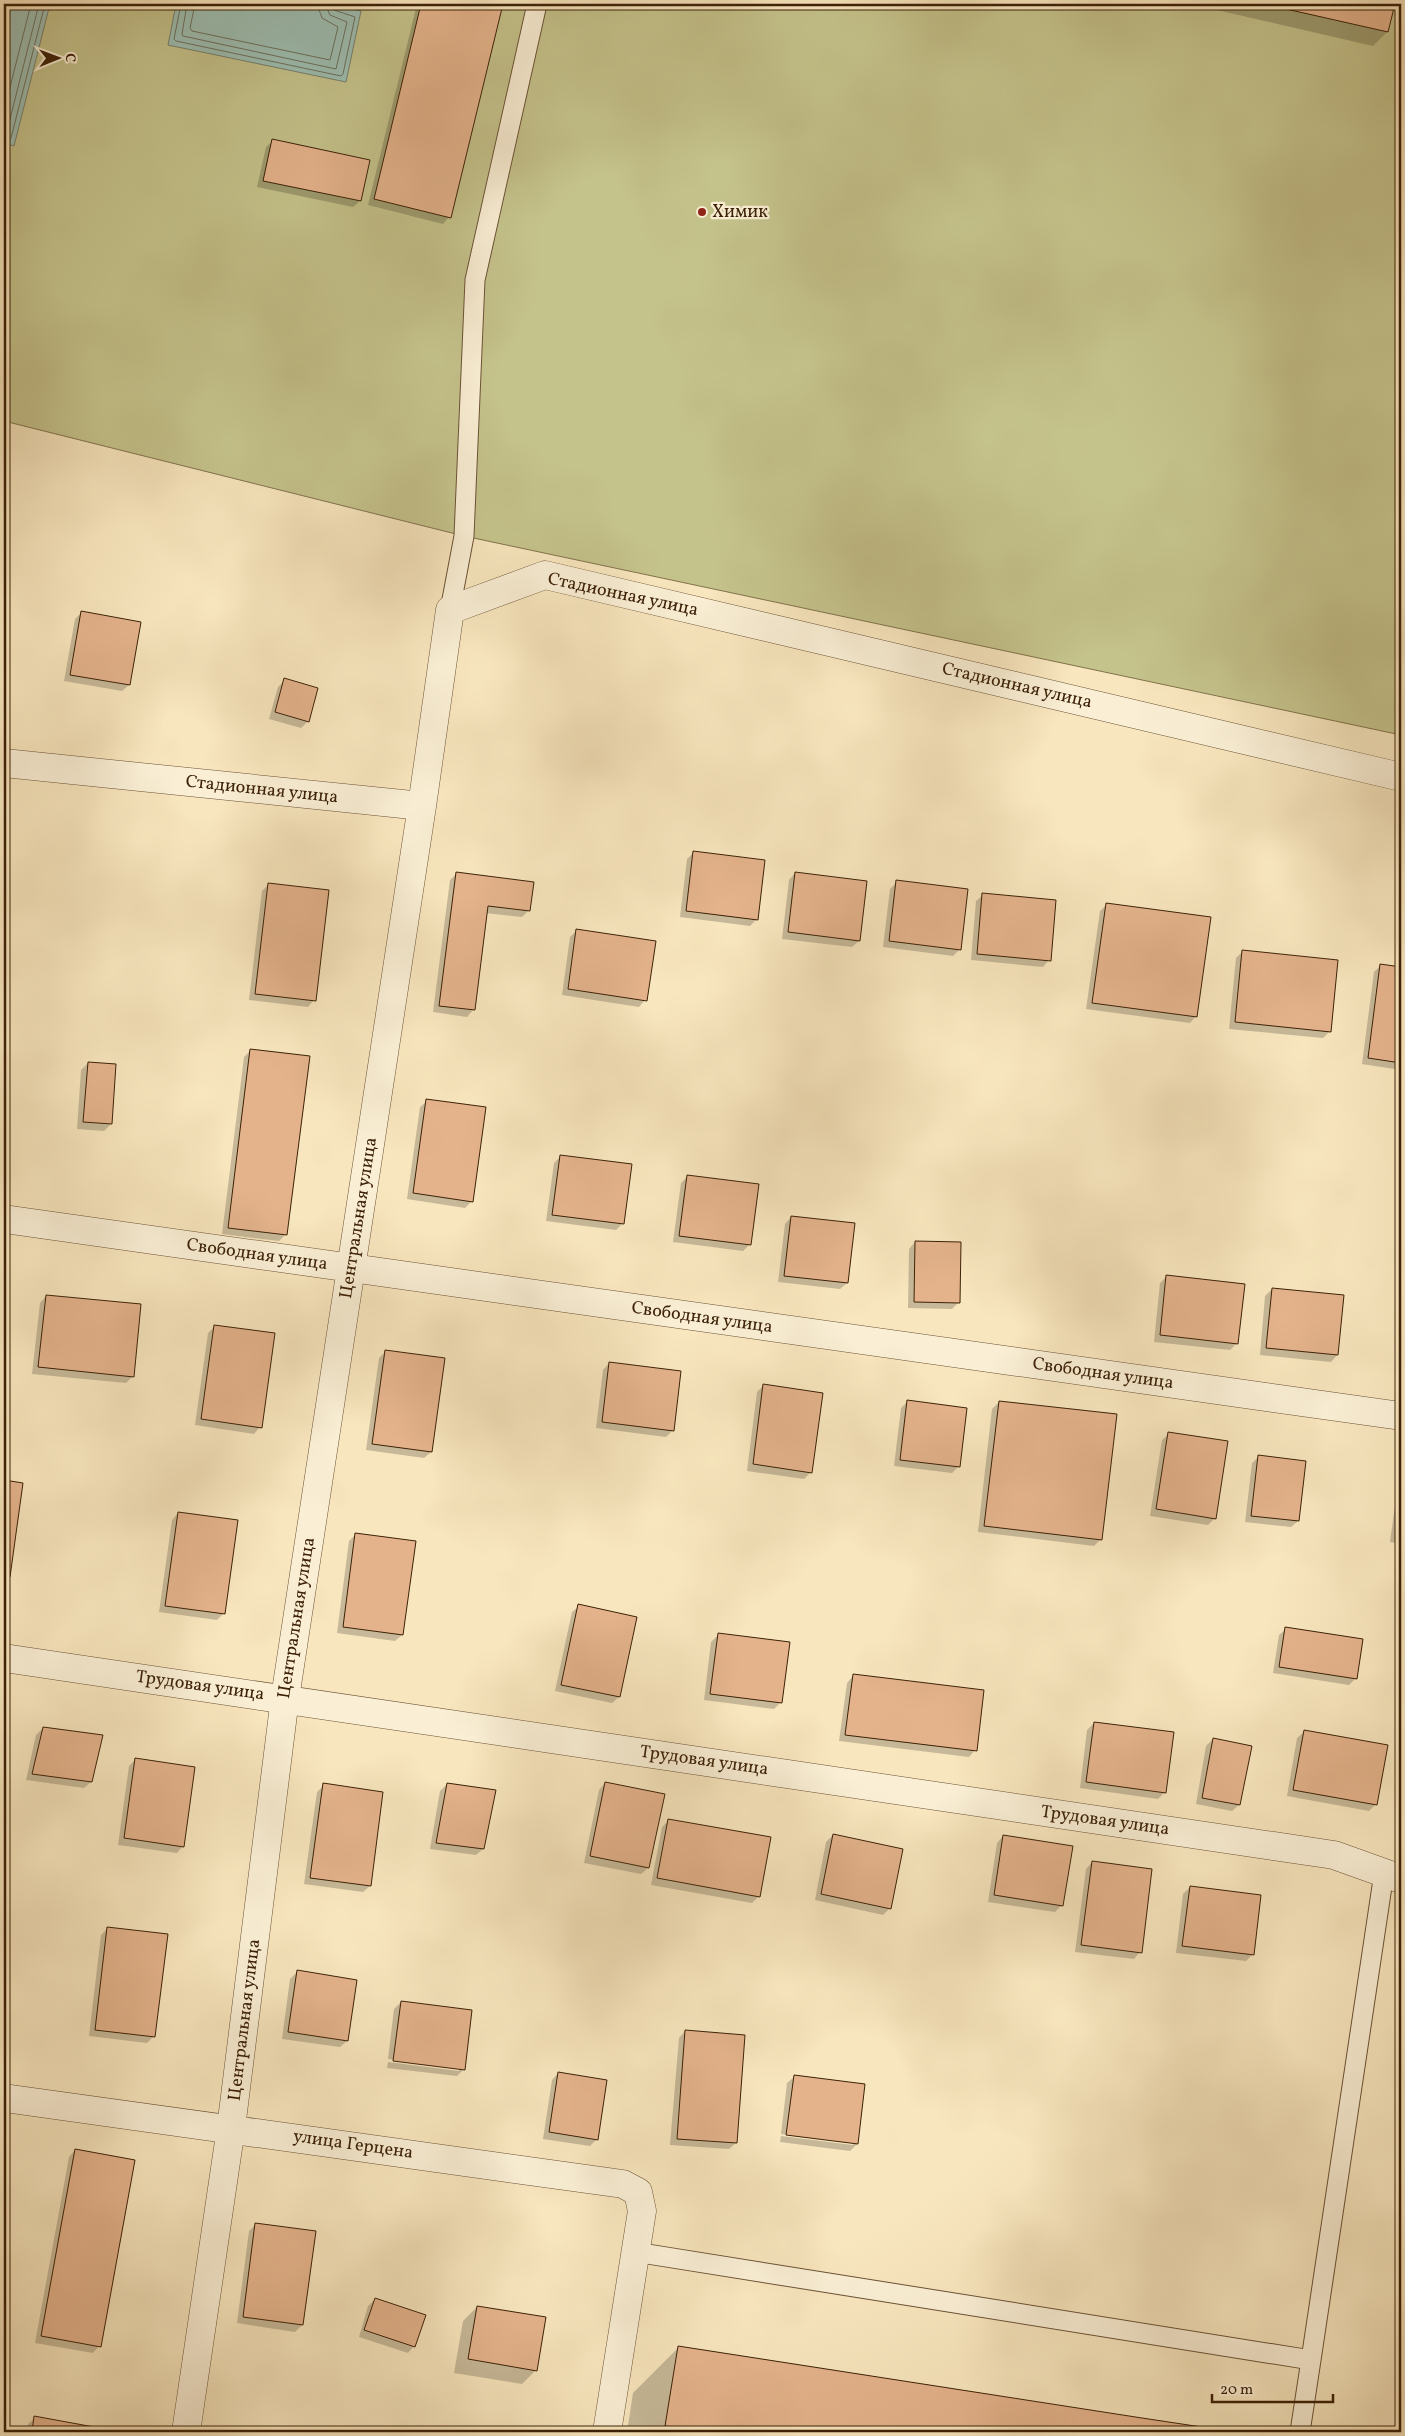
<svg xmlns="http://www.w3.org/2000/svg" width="1405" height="2436" viewBox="0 0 1405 2436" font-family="Vollkorn,serif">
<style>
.green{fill:#c5c38c;stroke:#80724a}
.water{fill:#9dbfb3;stroke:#76806e}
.shadow{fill:#0003}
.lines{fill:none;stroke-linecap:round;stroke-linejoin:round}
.shore{stroke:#6c705d;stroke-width:1}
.building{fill:#e4b38c;stroke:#3c2107}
.lane-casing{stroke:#6b5235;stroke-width:21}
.street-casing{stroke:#6b5235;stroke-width:29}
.lane{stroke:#faefd5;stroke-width:19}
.street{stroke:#faefd5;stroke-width:28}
.poi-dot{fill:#8f2418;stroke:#faefd5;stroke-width:2}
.labels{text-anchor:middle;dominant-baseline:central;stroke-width:4.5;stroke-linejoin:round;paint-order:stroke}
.poi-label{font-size:18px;fill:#3c2107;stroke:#faefd5;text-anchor:start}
.street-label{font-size:18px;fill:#3c2107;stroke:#faefd5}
</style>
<rect width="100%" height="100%" fill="#f8e6be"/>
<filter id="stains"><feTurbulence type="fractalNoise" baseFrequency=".004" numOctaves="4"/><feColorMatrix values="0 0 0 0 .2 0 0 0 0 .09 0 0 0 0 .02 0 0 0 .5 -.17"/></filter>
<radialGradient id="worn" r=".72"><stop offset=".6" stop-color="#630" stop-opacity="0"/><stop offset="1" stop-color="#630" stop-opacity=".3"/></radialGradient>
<path class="green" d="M4,4H1401V735L464,536L4,421Z"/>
<path class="water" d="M4,4H50L14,146L4,143Z
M176,4H325L361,11L346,82L168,45Z"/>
<path class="shadow" d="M417,4H501L449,217L443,224L368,205Z
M1191,4H1394L1387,32L1373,46Z
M273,141L360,201L353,207L257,187L266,147Z
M82,612L129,685L122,691L64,681L75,619Z
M285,680L308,721L301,728L269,719L278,687Z
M694,852L757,919L750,926L680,917L687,859Z
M795,873L859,941L852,947L782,939L789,880Z
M456,874L529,910L522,917L485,913L473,1010L467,1017L433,1012L450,880Z
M897,882L960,949L953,956L883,947L890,889Z
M269,884L314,1000L308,1007L249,1000L262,891Z
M983,895L1049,960L1043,967L971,960L976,901Z
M1107,904L1196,1016L1190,1023L1086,1009L1100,911Z
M577,930L645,1000L639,1007L562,995L570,937Z
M1243,951L1330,1031L1323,1038L1229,1029L1236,958Z
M1381,965L1401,968V1070L1362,1064L1374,972Z
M251,1050L286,1234L279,1241L222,1234L244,1057Z
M88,1063L115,1065L111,1124L104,1131L77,1129L81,1070Z
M427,1101L472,1201L465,1208L407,1199L420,1107Z
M561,1156L623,1223L616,1230L546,1221L554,1163Z
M687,1177L750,1244L743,1251L673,1242L681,1183Z
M791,1217L847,1283L840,1289L778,1282L785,1224Z
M915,1242L959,1302L952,1309L908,1308L909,1249Z
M1167,1276L1237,1343L1230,1350L1154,1342L1160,1283Z
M1272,1289L1337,1355L1331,1362L1260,1355L1265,1296Z
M46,1296L132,1377L126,1383L32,1374L40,1303Z
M214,1327L260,1427L254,1434L195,1425L208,1333Z
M386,1351L431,1452L424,1458L366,1450L379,1358Z
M609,1363L673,1430L666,1437L596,1428L603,1370Z
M764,1385L811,1472L804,1479L747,1471L757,1392Z
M907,1402L959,1466L952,1473L894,1466L901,1408Z
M999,1402L1101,1539L1094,1546L978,1532L992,1409Z
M1169,1434L1215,1518L1208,1525L1150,1516L1162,1440Z
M1259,1456L1298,1521L1291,1527L1245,1522L1252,1463Z
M1401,1480V1544L1390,1542L1398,1484Z
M4,1481L22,1484L9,1576L4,1582Z
M178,1513L224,1613L217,1620L159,1612L172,1520Z
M356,1534L402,1635L395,1641L337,1633L349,1541Z
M579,1606L619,1697L612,1703L555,1691L572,1612Z
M1286,1629L1356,1678L1349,1685L1273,1673L1279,1635Z
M718,1635L781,1702L774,1709L704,1700L711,1642Z
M853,1676L975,1750L969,1757L839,1741L847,1683Z
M1094,1723L1165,1792L1158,1799L1080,1788L1087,1730Z
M43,1728L91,1782L84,1788L26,1780L36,1735Z
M1304,1732L1376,1804L1369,1811L1287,1796L1297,1738Z
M1213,1739L1239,1805L1232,1811L1196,1804L1206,1746Z
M135,1760L183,1846L177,1853L118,1845L129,1766Z
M605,1783L663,1795L648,1868L641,1874L584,1863L599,1790Z
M447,1784L483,1849L476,1855L430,1849L440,1791Z
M324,1785L370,1886L363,1892L304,1884L317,1792Z
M669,1820L759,1896L752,1903L651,1885L662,1827Z
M833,1835L890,1908L883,1915L815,1900L826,1842Z
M1003,1836L1062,1905L1055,1912L988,1902L997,1843Z
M1092,1862L1140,1952L1134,1959L1075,1952L1086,1869Z
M1190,1887L1252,1955L1246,1961L1176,1953L1183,1894Z
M108,1928L154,2036L147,2043L89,2036L101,1935Z
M297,1972L347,2041L340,2047L282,2039L290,1979Z
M401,2002L463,2070L457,2076L387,2068L388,2062L459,2071V2068L388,2059L394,2009Z
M685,2031L736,2143L729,2149L670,2145L679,2038Z
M558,2073L597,2139L590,2146L543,2139L552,2080Z
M794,2077L864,2085L857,2144L850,2151L780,2142L781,2136L853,2145V2143L781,2134L787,2083Z
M75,2150L99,2346L93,2353L35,2343L69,2157Z
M256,2224L315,2232L302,2325L295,2332L237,2323L249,2231Z
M375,2299L414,2346L408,2353L359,2337L368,2306Z
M477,2307L536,2370L522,2384L454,2373L463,2321Z
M678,2348L1227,2432H627L633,2393Z
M35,2418L92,2428V2432H27L28,2424Z"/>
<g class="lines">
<path class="shore" d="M181,4L174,39L176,41L341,76L343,74L355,17L334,10L331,4
M187,4L182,34L183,36L336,69L347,22L330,15L325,4
M195,4L190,28L192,31L330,60L338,27L322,18L317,4
M4,111L31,4
M4,133L7,131L39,4
M4,139L11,138L45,4"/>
</g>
<path class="building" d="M421,4H503L451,218L374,199Z
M1264,4H1395L1388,32Z
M272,139L370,160L361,201L263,181Z
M81,611L141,622L130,685L70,675Z
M284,678L318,688L309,722L275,712Z
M693,851L765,860L758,920L686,911Z
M456,872L534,882L530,911L488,906L475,1010L439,1006Z
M795,872L867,881L860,941L788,932Z
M896,880L968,889L961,950L889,941Z
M268,883L329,890L316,1001L255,994Z
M982,893L1056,900L1051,961L977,954Z
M1106,903L1211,917L1197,1017L1092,1003Z
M576,929L656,941L647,1001L568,989Z
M1242,950L1338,960L1331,1032L1235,1022Z
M1380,964L1401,967V1063L1368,1058Z
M250,1049L310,1056L287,1235L228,1228Z
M88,1062L116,1064L112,1124L83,1122Z
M426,1099L486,1107L473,1202L413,1193Z
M560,1155L632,1164L624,1224L552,1215Z
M687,1175L759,1184L751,1245L679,1236Z
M791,1216L855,1223L848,1283L784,1276Z
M915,1241L961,1242L960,1303L914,1302Z
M1166,1275L1245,1284L1238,1344L1160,1335Z
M1272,1288L1344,1295L1338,1355L1266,1348Z
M46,1295L141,1304L134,1377L38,1367Z
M214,1325L275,1333L262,1428L201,1419Z
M385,1350L445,1358L432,1452L372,1444Z
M609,1362L681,1371L674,1431L602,1422Z
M763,1384L823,1393L812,1473L753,1464Z
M907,1400L967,1408L960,1467L900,1460Z
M999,1401L1117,1414L1102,1540L984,1526Z
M1168,1432L1228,1441L1216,1519L1156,1509Z
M1258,1455L1306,1461L1299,1521L1251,1516Z
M4,1480L23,1483L10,1577L4,1576Z
M1401,1496V1536H1396Z
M178,1512L238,1520L225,1614L165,1606Z
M355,1533L416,1541L403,1635L343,1627Z
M578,1604L637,1617L620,1697L561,1685Z
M1285,1627L1363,1639L1357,1679L1279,1667Z
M718,1633L790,1642L782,1703L710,1694Z
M853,1674L984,1690L977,1751L845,1735Z
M1094,1722L1174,1732L1166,1793L1086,1782Z
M43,1727L103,1735L92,1782L32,1774Z
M1304,1730L1388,1745L1377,1805L1293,1790Z
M1213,1738L1252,1746L1240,1805L1202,1798Z
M135,1758L195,1767L184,1847L124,1838Z
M605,1782L665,1794L649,1868L590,1856Z
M323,1783L383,1792L371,1886L310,1878Z
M447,1783L496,1790L484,1849L436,1843Z
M668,1819L771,1837L760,1897L657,1878Z
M833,1834L903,1849L891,1909L821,1894Z
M1003,1835L1073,1846L1063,1906L994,1895Z
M1092,1861L1152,1869L1142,1953L1081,1945Z
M1190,1886L1261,1895L1254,1955L1182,1946Z
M107,1927L168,1934L155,2037L95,2030Z
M297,1970L357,1980L348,2041L288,2032Z
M401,2001L472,2010L465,2070L393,2061Z
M685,2030L745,2035L737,2143L677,2139Z
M558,2072L607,2080L598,2140L549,2132Z
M794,2075L865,2084L858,2144L786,2135Z
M75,2149L135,2160L101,2347L41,2336Z
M255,2223L316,2231L303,2325L243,2317Z
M375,2298L426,2315L415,2347L364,2330Z
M477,2306L546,2317L537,2371L468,2359Z
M678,2346L1142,2418L1235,2432H708L665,2426Z
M34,2416L94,2427L93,2432H32Z"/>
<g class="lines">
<defs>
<path id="lane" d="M450,610L464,536L475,280L537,4
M635,2252L1311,2360L1300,2432
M1311,2360L1384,1873"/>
<path id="street" d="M4,763L422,806
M4,1219L1401,1416
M4,1658L1334,1855L1401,1879
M4,2098L623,2184L638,2192L642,2211L607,2432
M186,2432L231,2128L285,1698L422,806L450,610L545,575L1401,777"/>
</defs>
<use href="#lane" class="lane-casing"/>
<use href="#street" class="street-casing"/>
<use href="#lane" class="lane"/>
<use href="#street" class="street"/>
</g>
<circle class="poi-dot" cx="702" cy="212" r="5"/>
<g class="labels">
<g class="poi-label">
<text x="712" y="212">Химик</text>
</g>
<g class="street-label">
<text transform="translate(623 595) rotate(12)">Стадионная улица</text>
<text transform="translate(1017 686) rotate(13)">Стадионная улица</text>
<text transform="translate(262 790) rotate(6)">Стадионная улица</text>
<text transform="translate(359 1218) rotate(-81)">Центральная улица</text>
<text transform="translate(257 1255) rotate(8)">Свободная улица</text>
<text transform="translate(702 1318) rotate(8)">Свободная улица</text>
<text transform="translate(1103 1374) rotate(8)">Свободная улица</text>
<text transform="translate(297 1618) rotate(-81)">Центральная улица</text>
<text transform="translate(200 1686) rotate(8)">Трудовая улица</text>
<text transform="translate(704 1761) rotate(8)">Трудовая улица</text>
<text transform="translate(1105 1821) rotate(8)">Трудовая улица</text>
<text transform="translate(245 2020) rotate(-83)">Центральная улица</text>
<text transform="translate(353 2145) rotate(8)">улица Герцена</text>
</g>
</g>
<rect width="1405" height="2436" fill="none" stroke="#f8e6be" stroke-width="20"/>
<rect x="5" y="5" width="1395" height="2426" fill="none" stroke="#3c2107" stroke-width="2.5"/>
<rect x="10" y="10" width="1385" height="2416" fill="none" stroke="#3c2107"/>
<g transform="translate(58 58) rotate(89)" stroke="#faefd5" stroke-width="4" paint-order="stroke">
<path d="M0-4L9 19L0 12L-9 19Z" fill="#3c2107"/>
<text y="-8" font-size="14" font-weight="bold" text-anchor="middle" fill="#3c2107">С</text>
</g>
<path d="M1212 2394v8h121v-8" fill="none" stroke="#3c2107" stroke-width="2.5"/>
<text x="1220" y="2394" font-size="15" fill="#3c2107" stroke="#faefd5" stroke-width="4" paint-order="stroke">20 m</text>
<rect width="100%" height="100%" filter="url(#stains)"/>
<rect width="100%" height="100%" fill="url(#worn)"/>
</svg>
